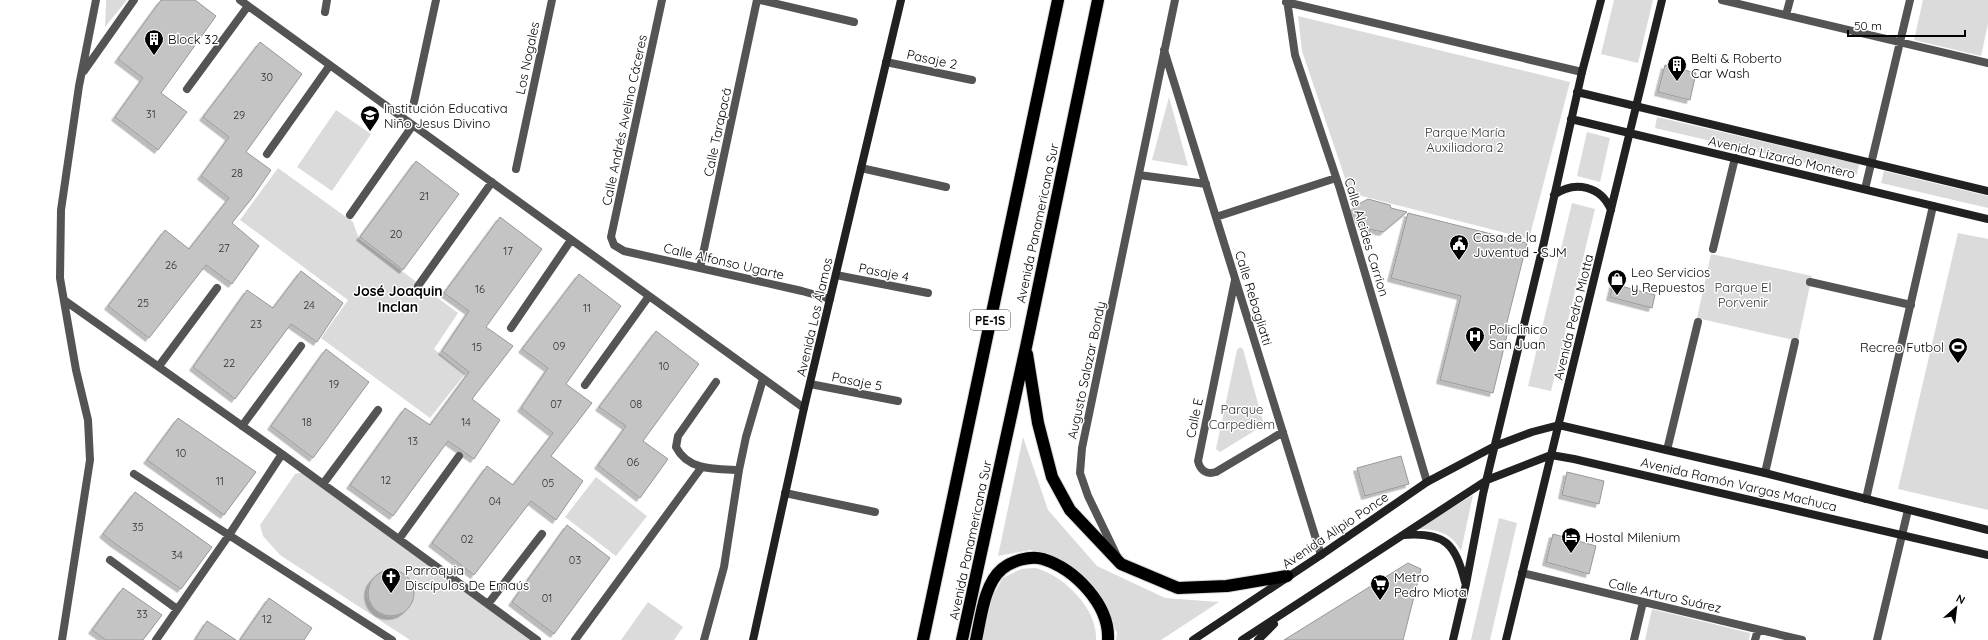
<svg xmlns="http://www.w3.org/2000/svg" width="1988" height="640" viewBox="0 0 1988 640" font-family="Quicksand,sans-serif">
<style>
.green{fill:#dbdbdb}
.building{fill:#c4c4c4;stroke:#989898;filter:url(#shadow)}
.lines{fill:none;stroke-linecap:round;stroke-linejoin:round}
.highway-casing{stroke:#dbdbdb;stroke-width:14}
.street{stroke:#545454;stroke-width:8}
.secondary{stroke:#212121;stroke-width:8}
.highway{stroke:#000;stroke-width:12}
.labels{text-anchor:middle;dominant-baseline:central;stroke-width:3;stroke-linejoin:round;paint-order:stroke}
.number-label{font-size:11px;fill:#313131}
.shield{fill:#fff;stroke:#4c4c4c;stroke-width:1}
.shield-label{font-size:12px;font-weight:bold;fill:#000}
.poi-label{font-size:13px;fill:#000;stroke:#fff;text-anchor:start}
.street-label{font-size:13px;fill:#000;stroke:#fff}
.park-label{font-size:13px;fill:#323232;stroke:#fff}
.neighbourhood-label{font-size:14px;font-weight:bold;fill:#000;stroke:#fff}
</style>
<defs>
<filter id="shadow"><feDropShadow dx="-3.5" dy="3.5" stdDeviation="0" flood-color="#0004"/></filter>
</defs>
<rect width="100%" height="100%" fill="#fff"/>
<path class="green" d="M106,0H127L105,27L106,1Z
M1614,0H1653L1638,63L1601,54Z
M1923,0H1988V24L1981,56L1914,40Z
M1298,16L1570,82L1529,239L1350,193L1302,51Z
M1169,97L1188,166L1152,160Z
M336,110L371,134L332,191L297,167Z
M1657,117L1859,164L1857,175L1655,128Z
M1587,132L1610,138L1600,182L1577,176Z
M278,168L353,222L359,239L458,313L434,349L465,374L430,418L321,338L348,300L240,220Z
M1884,171L1988,196V208L1881,183Z
M1572,203L1595,209L1551,391L1528,386Z
M1958,233L1988,239V510L1898,489Z
M1711,254L1812,276L1798,341L1697,318Z
M1240,347L1243,349L1264,425L1220,452L1216,449L1237,350Z
M1023,437L1048,510L1097,566L1165,598L1219,602L1161,640H1116L1117,633L1102,601L1045,553L1030,550L998,556Z
M299,473H303L531,640H410L280,555L263,536L260,525L295,474Z
M596,477L647,516L616,556L565,517Z
M1473,495L1461,551C1452,533 1437,529 1418,529Z
M1499,518L1517,523L1490,640H1471Z
M1021,569C1026,569 1034,567 1039,569C1066,578 1098,610 1096,640H982L991,599L1003,578Z
M648,602L683,627L674,640H621Z
M1652,609L1750,633L1749,640H1645Z"/>
<path class="building" d="M161,0H195L216,16L161,93L187,112L158,150L115,117L143,78L118,59Z
M260,42L302,74L246,152L271,170L252,198L232,223L259,246L232,284L206,265L149,338L108,306L165,230L189,249L229,198L201,176L229,137L203,117Z
M1665,65L1696,73L1690,100L1658,92Z
M416,161L459,194L403,270L360,237Z
M1368,199L1390,205L1391,208L1407,212L1383,232L1364,228L1353,207Z
M1408,213L1527,243L1506,326L1509,327L1493,393L1440,380L1461,296L1391,278Z
M500,217L542,249L486,327L513,346L472,399L500,420L474,459L448,441L393,516L350,485L405,408L430,425L469,372L442,351L469,311L444,293Z
M301,271L343,303L317,342L291,324L235,399L193,367L247,290L273,308Z
M579,274L621,306L566,384L592,403L551,456L583,481L556,520L531,501L474,575L432,543L487,466L513,485L553,433L521,408L548,368L522,349Z
M1613,284L1655,295L1652,308L1610,297Z
M656,331L699,364L643,441L668,459L640,498L598,465L626,426L599,407Z
M326,349L369,382L313,458L271,426Z
M178,418L256,472L224,515L147,460Z
M1401,456L1409,484L1365,496L1357,468Z
M1567,472L1604,481L1599,504L1562,495Z
M135,492L212,547L181,589L114,543L103,534Z
M567,525L610,558L554,634L512,602Z
M1553,534L1596,546L1589,574L1546,562Z
M1408,563L1421,569L1403,640H1284Z
M368 593a23 23 0 1 1 46 0a23 23 0 1 1-46 0Z
M123,588L162,615L143,640H106L92,630Z
M269,598L312,628L304,640H240Z
M207,621L236,640H195Z"/>
<g class="lines">
<defs>
<path id="highway" d="M1027,354L1038,423L1052,477L1070,510L1121,564L1178,588L1227,586L1287,576
M923,640L1058,0
M962,640L1026,347L1098,0
M976,640C981,618 984,584 1002,569C1012,561 1030,555 1043,559C1075,569 1110,605 1108,640"/>
</defs>
<use href="#highway" class="highway-casing"/>
<path class="street" d="M240,0L804,408
M662,0L611,237L614,245L624,251L802,291L830,299
M760,0L854,22
M1287,0L1295,55L1340,189L1427,482
M1722,0L1988,63
M1286,2L1582,72
M325,12L327,0
M1786,15L1790,0
M1164,50L1321,555
M886,62L972,80
M84,71L134,0
M187,89L248,6
M414,102L436,0
M267,154L330,65
M861,168L946,187
M516,169L552,0
M1139,175L1206,184
M1865,189L1910,0
M350,215L413,125
M1216,217L1336,178
M1713,249L1735,158
M700,268L757,0
M836,275L928,293
M1235,280L1198,461C1200,470 1206,475 1216,472L1283,432
M1810,282L1911,305
M418,286L492,182
M64,300L282,454L537,640
M511,328L571,240
M159,366L217,288
M716,382L678,436L676,447C688,471 716,469 739,470
M810,384L898,401
M585,385L649,296
M242,426L301,346
M1667,450L1698,322
M1765,473L1795,342
M134,474L392,640
M323,484L378,410
M785,493L875,512
M1866,499L1933,206
M399,539L459,456
M1117,556L1088,496L1080,473L1082,448L1175,0
M110,560L177,609
M1522,573L1802,640
M488,604L542,534
M62,640L90,460L88,420L76,370L60,278L61,210L79,86L96,0
M156,640L229,535L282,454
M575,640L701,468
M704,640L724,567L739,470L746,437L763,379
M1634,640L1643,602
M1755,640L1758,630
M1877,640L1908,510"/>
<path class="secondary" d="M1577,92L1988,191
M1571,119L1988,219
M1554,195C1575,180 1601,186 1611,210
M1404,535C1446,532 1455,544 1465,582
M753,640L804,408L901,0
M1193,640L1321,555L1427,482L1495,446L1532,432L1559,425L1765,473L1988,530
M1242,640L1487,480L1551,455L1574,459L1988,555
M1258,640L1274,624
M1453,640L1466,584L1483,494L1544,242L1582,72L1601,0
M1506,640L1662,0"/>
<use href="#highway" class="highway"/>
</g>
<defs>
<symbol id="building-pin" viewBox="-11 -11 22 30"><path d="M0 17L-7.5 6A9.5 9.5 0 1 1 7.5 6Z" fill="#000" stroke="#fff"/><path d="M-4-6H4V6H1V3H-1V6H-4ZM-2.5-4.3h1.7v1.8h-1.7ZM.8-4.3h1.7v1.8H.8ZM-2.5-1h1.7V.8h-1.7ZM.8-1h1.7V.8H.8Z" fill="#fff"/></symbol>
<symbol id="school-pin" viewBox="-11 -11 22 30"><path d="M0 17L-7.5 6A9.5 9.5 0 1 1 7.5 6Z" fill="#000" stroke="#fff"/><path d="M0-5L7-2L0 1L-7-2ZM-4 1L0 2.5L4 1V4Q0 6-4 4Z" fill="#fff"/></symbol>
<symbol id="civic-pin" viewBox="-11 -11 22 30"><path d="M0 17L-7.5 6A9.5 9.5 0 1 1 7.5 6Z" fill="#000" stroke="#fff"/><path d="M-.6-6.5H3V-4.5H.6V-3L4-1V1h2V6H-6V1h2V-1L-.6-3ZM-1.2 2.5V6h2.4V2.5Z" fill="#fff"/></symbol>
<symbol id="shop-pin" viewBox="-11 -11 22 30"><path d="M0 17L-7.5 6A9.5 9.5 0 1 1 7.5 6Z" fill="#000" stroke="#fff"/><path d="M-5-2.5h2.3a2.7 3.5 0 0 1 5.4 0H5L5.5 6h-11ZM-1.5-2.5h3a1.5 2.3 0 0 0-3 0Z" fill="#fff"/></symbol>
<symbol id="hospital-pin" viewBox="-11 -11 22 30"><path d="M0 17L-7.5 6A9.5 9.5 0 1 1 7.5 6Z" fill="#000" stroke="#fff"/><path d="M-5-5h3v3.5h4V-5h3V5h-3V1.5h-4V5h-3Z" fill="#fff"/></symbol>
<symbol id="stadium-pin" viewBox="-11 -11 22 30"><path d="M0 17L-7.5 6A9.5 9.5 0 1 1 7.5 6Z" fill="#000" stroke="#fff"/><path d="M0-5a6.5 5 0 1 0 0 10a6.5 5 0 1 0 0-10ZM-3.5-1.8h7v3.6h-7Z" fill="#fff"/></symbol>
<symbol id="hotel-pin" viewBox="-11 -11 22 30"><path d="M0 17L-7.5 6A9.5 9.5 0 1 1 7.5 6Z" fill="#000" stroke="#fff"/><path d="M-6-4.5h1.5V1H6V5H4.5V3h-9V5H-6ZM-4 0a1.8 1.8 0 1 1 3.6 0ZM.5 0V-2.5h3Q6-2.5 6 0Z" fill="#fff"/></symbol>
<symbol id="church-pin" viewBox="-11 -11 22 30"><path d="M0 17L-7.5 6A9.5 9.5 0 1 1 7.5 6Z" fill="#000" stroke="#fff"/><path d="M-1.2-6h2.4v3.5h3.3v2.4h-3.3V6h-2.4V-.1h-3.3v-2.4h3.3Z" fill="#fff"/></symbol>
<symbol id="supermarket-pin" viewBox="-11 -11 22 30"><path d="M0 17L-7.5 6A9.5 9.5 0 1 1 7.5 6Z" fill="#000" stroke="#fff"/><path d="M-6-5.5h2.5l.6 2H6L4.5 2H-2.5L-4.4-4H-6ZM-1.5 3.2a1.3 1.3 0 1 0 .1 0ZM3 3.2a1.3 1.3 0 1 0 .1 0Z" fill="#fff"/></symbol>
</defs>
<g fill-rule="evenodd">
<use href="#building-pin" x="143" y="28" width="22" height="30"/>
<use href="#building-pin" x="1666" y="54" width="22" height="30"/>
<use href="#school-pin" x="359" y="104" width="22" height="30"/>
<use href="#civic-pin" x="1448" y="233" width="22" height="30"/>
<use href="#shop-pin" x="1606" y="268" width="22" height="30"/>
<use href="#hospital-pin" x="1464" y="325" width="22" height="30"/>
<use href="#stadium-pin" x="1947" y="336" width="22" height="30"/>
<use href="#hotel-pin" x="1560" y="526" width="22" height="30"/>
<use href="#church-pin" x="380" y="566" width="22" height="30"/>
<use href="#supermarket-pin" x="1369" y="573" width="22" height="30"/>
</g>
<g class="labels">
<g class="number-label">
<text x="267" y="77">30</text>
<text x="151" y="114">31</text>
<text x="239" y="115">29</text>
<text x="237" y="173">28</text>
<text x="424" y="196">21</text>
<text x="396" y="234">20</text>
<text x="224" y="248">27</text>
<text x="508" y="251">17</text>
<text x="171" y="265">26</text>
<text x="480" y="289">16</text>
<text x="143" y="303">25</text>
<text x="309" y="305">24</text>
<text x="587" y="308">11</text>
<text x="256" y="324">23</text>
<text x="559" y="346">09</text>
<text x="477" y="347">15</text>
<text x="229" y="363">22</text>
<text x="664" y="366">10</text>
<text x="334" y="384">19</text>
<text x="556" y="404">07</text>
<text x="636" y="404">08</text>
<text x="307" y="422">18</text>
<text x="466" y="422">14</text>
<text x="413" y="441">13</text>
<text x="181" y="453">10</text>
<text x="633" y="462">06</text>
<text x="386" y="480">12</text>
<text x="220" y="481">11</text>
<text x="548" y="483">05</text>
<text x="495" y="501">04</text>
<text x="138" y="527">35</text>
<text x="467" y="539">02</text>
<text x="177" y="555">34</text>
<text x="575" y="560">03</text>
<text x="547" y="598">01</text>
<text x="142" y="614">33</text>
<text x="267" y="619">12</text>
</g>
<rect class="shield" x="970" y="310" width="40" height="20" rx="3"/>
<g class="shield-label">
<text x="990" y="320">PE-1S</text>
</g>
<g class="poi-label">
<text x="168" y="39">Block 32</text>
<text x="1691" y="58">Belti &amp; Roberto<tspan x="1691" dy="15">Car Wash</tspan></text>
<text x="384" y="108">Institución Educativa<tspan x="384" dy="15">Niño Jesus Divino</tspan></text>
<text x="1473" y="237">Casa de la<tspan x="1473" dy="15">Juventud - SJM</tspan></text>
<text x="1631" y="272">Leo Servicios<tspan x="1631" dy="15">y Repuestos</tspan></text>
<text x="1489" y="329">Policlinico<tspan x="1489" dy="15">San Juan</tspan></text>
<text x="1944" y="347" text-anchor="end">Recreo Futbol</text>
<text x="1585" y="537">Hostal Milenium</text>
<text x="405" y="570">Parroquia<tspan x="405" dy="15">Discípulos De Emaús</tspan></text>
<text x="1394" y="577">Metro<tspan x="1394" dy="15">Pedro Miota</tspan></text>
</g>
<g class="street-label">
<text transform="translate(527 58) rotate(-78)">Los Nogales</text>
<text transform="translate(932 59) rotate(12)">Pasaje 2</text>
<text transform="translate(624 120) rotate(-78)">Calle Andrés Avelino Cáceres</text>
<text transform="translate(717 132) rotate(-78)">Calle Tarapacá</text>
<text transform="translate(1782 157) rotate(13)">Avenida Lizardo Montero</text>
<text transform="translate(1037 223) rotate(-78)">Avenida Panamericana Sur</text>
<text transform="translate(1367 237) rotate(73)">Calle Alcides Carrion</text>
<text transform="translate(724 261) rotate(13)">Calle Alfonso Ugarte</text>
<text transform="translate(884 272) rotate(11)">Pasaje 4</text>
<text transform="translate(1254 298) rotate(73)">Calle Rebagliatti</text>
<text transform="translate(814 317) rotate(-77)">Avenida Los Álamos</text>
<text transform="translate(1573 317) rotate(-76)">Avenida Pedro Miotta</text>
<text transform="translate(1086 370) rotate(-78)">Augusto Salazar Bondy</text>
<text transform="translate(857 381) rotate(11)">Pasaje 5</text>
<text transform="translate(1194 418) rotate(-78)">Calle E</text>
<text transform="translate(1739 484) rotate(13)">Avenida Ramón Vargas Machuca</text>
<text transform="translate(1335 530) rotate(-34)">Avenida Alipio Ponce</text>
<text transform="translate(970 540) rotate(-78)">Avenida Panamericana Sur</text>
<text transform="translate(1665 595) rotate(13)">Calle Arturo Suárez</text>
</g>
<g class="park-label">
<text x="1465" y="132">Parque María<tspan x="1465" dy="15">Auxiliadora 2</tspan></text>
<text x="1743" y="287">Parque El<tspan x="1743" dy="15">Porvenir</tspan></text>
<text x="1242" y="409">Parque<tspan x="1242" dy="15">Carpediem</tspan></text>
</g>
<g class="neighbourhood-label">
<text x="398" y="291">José Joaquin<tspan x="398" dy="16">Inclan</tspan></text>
</g>
</g>
<g transform="translate(1956 608) rotate(28)" stroke="#ffffff" stroke-width="3" paint-order="stroke">
<path d="M0-3L7 15L0 10L-7 15Z" fill="#000000"/>
<text y="-6" font-size="11" font-weight="bold" text-anchor="middle" fill="#000000">N</text>
</g>
<path d="M1848 30v6h117v-6" fill="none" stroke="#000000" stroke-width="2"/>
<text x="1854" y="30" font-size="12" fill="#000000" stroke="#ffffff" stroke-width="3" paint-order="stroke">50 m</text>
</svg>
